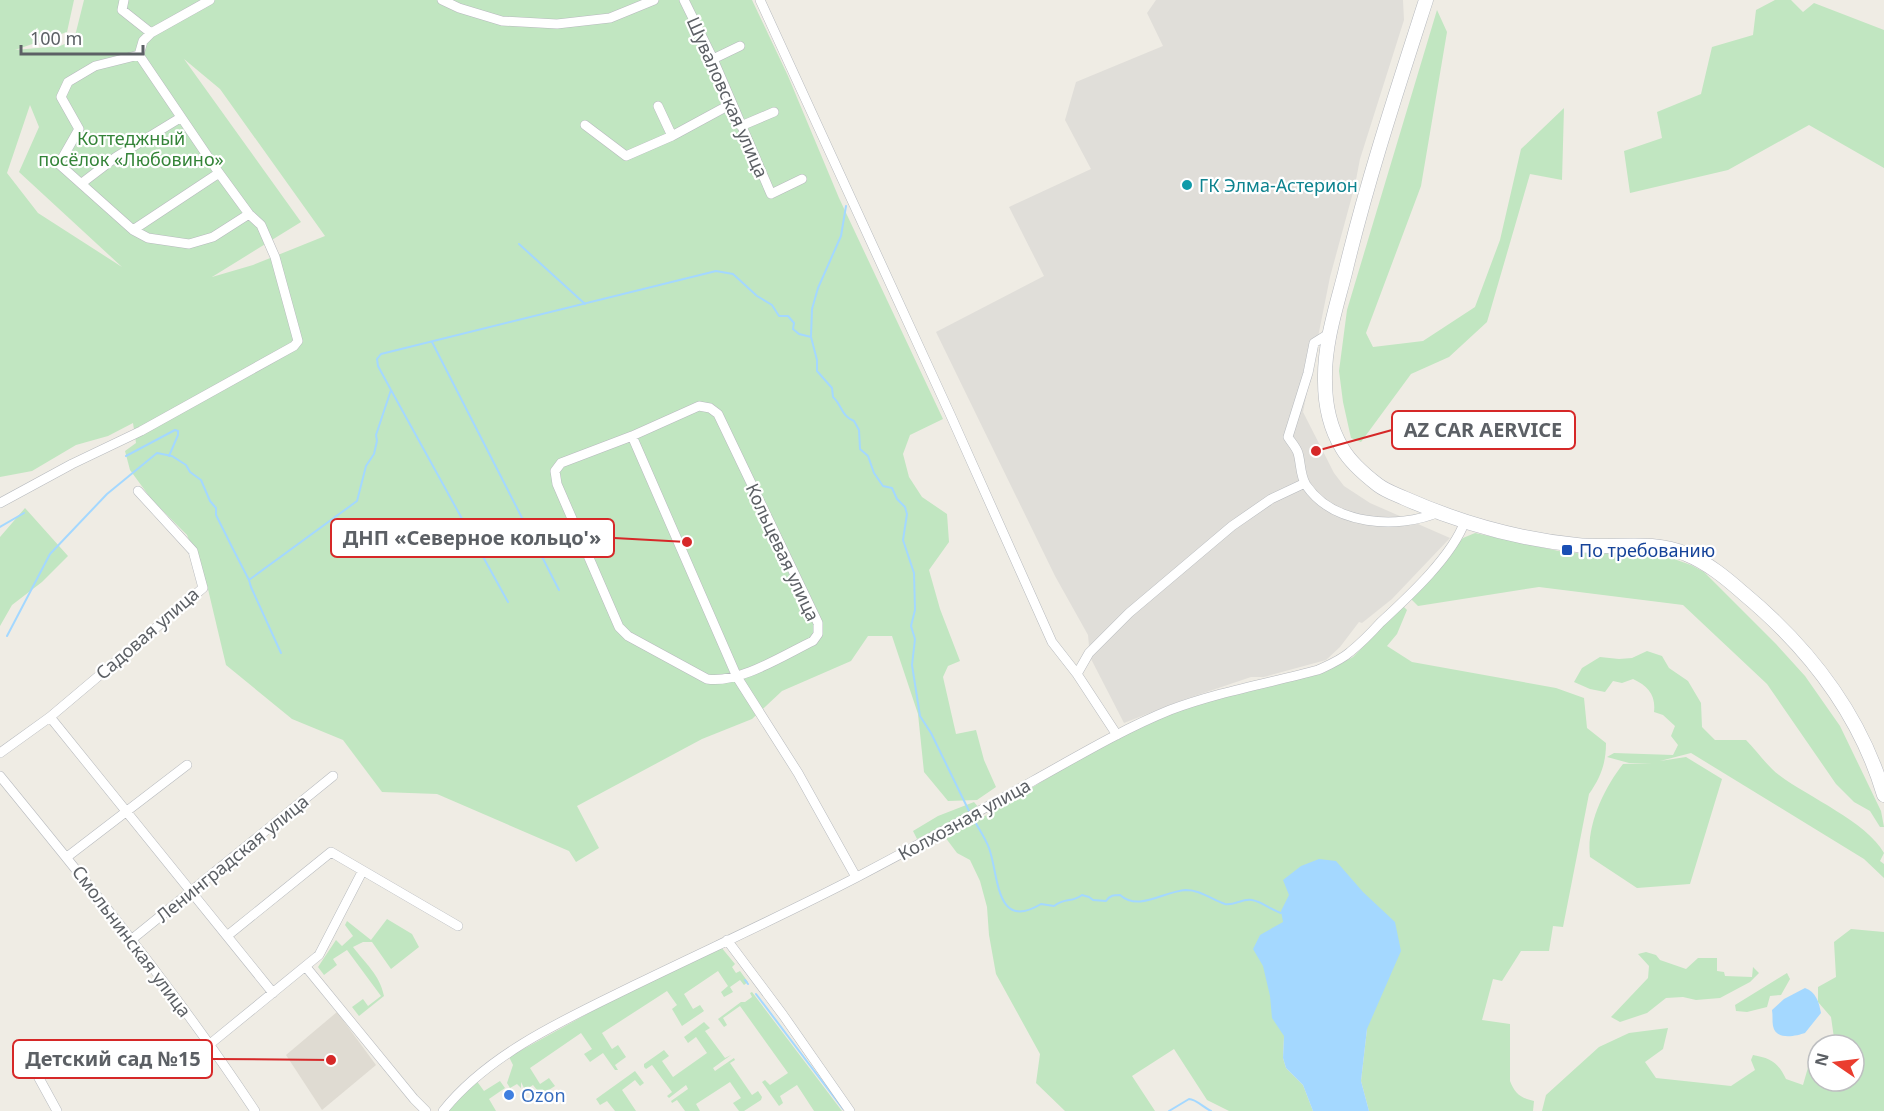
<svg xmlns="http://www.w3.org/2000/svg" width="1884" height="1111" viewBox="0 0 1884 1111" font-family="'Noto Sans',sans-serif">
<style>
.industrial{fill:#e0ded9}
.education{fill:#dfdbd2}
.green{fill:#c1e6c1;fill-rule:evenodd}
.water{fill:#a4d8ff}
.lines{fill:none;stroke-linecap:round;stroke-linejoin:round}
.stream{stroke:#a4d8ff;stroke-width:2}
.street-casing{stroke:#b7babe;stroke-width:10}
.secondary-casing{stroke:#b6b9be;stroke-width:15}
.street{stroke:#fff;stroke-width:9}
.secondary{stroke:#fff;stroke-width:14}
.culture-dot{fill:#0f9aa8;stroke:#fff;stroke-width:2}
.transit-dot{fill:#1a4fb4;stroke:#fff;stroke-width:2}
.shop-dot{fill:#3f7fe0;stroke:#fff;stroke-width:2}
.labels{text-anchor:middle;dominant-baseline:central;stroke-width:4.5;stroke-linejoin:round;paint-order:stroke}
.street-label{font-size:18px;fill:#5c6065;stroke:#fff}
.park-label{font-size:18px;fill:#348438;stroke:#fff}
.culture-label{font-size:18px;fill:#0d838f;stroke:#fff;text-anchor:start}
.transit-label{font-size:18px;fill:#164399;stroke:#fff;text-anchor:start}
.shop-label{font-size:18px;fill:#366cbe;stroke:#fff;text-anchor:start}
.leader{fill:none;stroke:#d62828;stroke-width:2}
.callout-dot{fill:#d62828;stroke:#fff;stroke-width:2}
.callout{fill:#fff;stroke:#d62828;stroke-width:2}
.callout-label{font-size:20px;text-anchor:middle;font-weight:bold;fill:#5c6065}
</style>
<rect width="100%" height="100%" fill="#efece4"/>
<path class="industrial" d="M1156,0H1403L1404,20L1360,159L1355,185L1330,277L1303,412L1334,473L1344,486L1370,503L1450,538L1392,599L1362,623L1359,622L1340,647L1326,660L1264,677H1251L1180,701L1124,723L1090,657L1088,635L1055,576L936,332L1044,276L1009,207L1091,169L1065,120L1076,82L1163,46L1147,13Z"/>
<path class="education" d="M337,1012L376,1065L322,1110L286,1055Z"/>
<path class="green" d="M0,0H74L67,32L15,50L60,46L74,40L84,0H752L788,76L839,198L943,419L910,435L903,454L909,477L922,497L947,514L949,542L929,570L940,609L960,661L948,666L943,677L956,734L976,730L984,760L996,787L977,800L948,801L924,772L918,714L892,636H868L851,661L782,691L752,719L702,739L577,806L599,848L576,862L569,851L437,794L382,792L343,740L292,719L226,665L207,585L187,535L152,500L130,470L125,451L136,443L133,423L108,436L76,445L32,471L0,477ZM184,59L220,89L325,236L253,265L212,277L301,222ZM30,105L39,127L19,172L122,267L38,213L7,173Z
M1775,0H1791L1803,12L1814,3L1884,30V168L1809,125L1728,170L1630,193L1624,151L1662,138L1657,112L1701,94L1712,47L1753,35L1756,10Z
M1437,10L1447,32L1421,186L1366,333L1373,347L1423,341L1475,307L1500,240L1521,149L1564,108L1562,180L1530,174L1487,322L1449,357L1411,374L1361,442L1351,438L1343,402L1339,371L1347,310Z
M25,508L68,556L42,582L12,605L0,626V537Z
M1475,533L1568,553L1660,554L1691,565L1704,572L1776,644L1805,676L1840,726L1881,811L1884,827H1880L1870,811L1854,802L1836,784L1767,684L1683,605L1539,587L1418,606L1410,598L1463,538Z
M1403,606L1407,610L1397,634L1387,646L1412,662L1556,688L1584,698L1587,728L1606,743C1606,763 1601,777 1589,794L1563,927L1553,926L1549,951H1521L1502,981L1493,979L1482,1020L1510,1024V1081C1515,1094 1521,1098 1534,1101L1533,1111H1369L1361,1081L1367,1029L1284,1036L1283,1058L1286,1068L1303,1085L1313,1111H1229L1207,1100L1174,1049L1132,1076L1155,1111H1065L1036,1083L1040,1054L996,974L989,935L987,907L980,881L970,860L957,853L945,837L975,822L1091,752L1169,714L1212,700L1325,672L1353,657Z
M1647,651L1662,656L1669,668L1688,681L1701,703L1702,727L1715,740H1746C1757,751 1767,766 1779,775C1808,797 1867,822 1884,853L1880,861L1884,864V878L1864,859L1691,753L1660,761L1686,757L1722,779L1690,884L1637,888L1590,857C1586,826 1604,788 1623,764L1652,763H1629L1607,757L1614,753L1673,755L1678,745L1671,736L1675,726L1663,715L1654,712C1656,695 1648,686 1633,679L1622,683L1613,681L1605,692L1590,689L1574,682L1582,668L1600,657L1619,659L1632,658Z
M974,802L979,808L917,839L913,831L938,816Z
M387,919L412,934L419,947L391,969L372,942H363L353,947C365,963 380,975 384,996L359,1016L352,1007L363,999L368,1006L381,996L347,950L333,959L337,965L324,975L318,967L336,940L342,946L353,936L345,925L347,921L371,940Z
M1851,929L1884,932V1111H1542L1546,1095L1599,1047L1629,1033L1668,1028L1663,1049L1645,1062L1656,1078L1731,1086L1755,1070L1751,1060L1753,1055C1770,1058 1778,1062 1786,1079L1803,1085L1809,1064L1818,1053V1081H1854V1045H1827L1834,1038L1831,1017L1818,1002V987L1836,977L1834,942Z
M721,947L735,964L732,967L736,973L740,971L748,982L744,985L740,980L730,987L733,992L724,997L721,992L728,986L718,971L684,994L693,1009L700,1005L704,1011L682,1026L672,1009L677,1005L667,991L602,1033L612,1049L618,1045L626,1057L615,1065L618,1070H615L603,1053L590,1062L584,1054L592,1049L581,1033L530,1068L540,1084L549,1078L555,1086L541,1095L533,1085L525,1090L521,1082V1088L517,1084L510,1088L507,1083L513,1065L509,1057L607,1003Z
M1646,952L1656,955L1660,960L1686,969L1698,958H1717V971L1724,972L1725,976L1752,977L1753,967L1759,973L1750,982L1720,998L1696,1000L1683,997L1666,998L1647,1013L1620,1022L1611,1017L1648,978L1649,966L1638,954Z
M1787,973L1790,979L1781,995L1770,996L1767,1007L1747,1012L1736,1011L1735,1005Z
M752,992L842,1111H814L797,1085L780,1096L783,1103L779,1106L762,1082L765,1080L770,1085L788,1073L740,1006L723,1018L727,1025L724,1027L718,1019L741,1002H745L752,997L750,993Z
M704,1022L710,1028L705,1031L725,1058L731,1055L713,1068L715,1071L734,1058L735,1060L730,1063L752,1095L758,1091L762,1097L761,1100L744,1111H739L733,1103L741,1098L730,1082L696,1104L700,1111H685L677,1100L672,1103L671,1101L688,1089L686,1085L669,1098L667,1096L672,1092L652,1065L646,1069L644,1067V1064L664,1050L669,1056L662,1061L673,1077L707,1053L696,1037L688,1043L684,1037Z
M635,1071L644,1083L640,1086L635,1080L622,1090L636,1111H615L607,1101L600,1105L596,1099Z
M476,1080L484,1091L500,1081L505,1088L489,1099L496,1111H448Z"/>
<path class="water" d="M1319,859L1336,861L1363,892L1395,922L1401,951L1367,1029L1361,1081L1369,1111H1313L1303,1085L1286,1068L1283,1058L1284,1036L1272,1018L1270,996L1263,966L1253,949L1260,935L1283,922L1281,911L1289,895L1283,880L1301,866Z
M1805,988C1816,992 1819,1002 1821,1013L1805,1033C1796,1036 1776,1041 1773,1026C1772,1021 1773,1016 1772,1010L1784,999Z"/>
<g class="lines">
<path class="stream" d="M519,244L585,304
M811,336L812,309L818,288L841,236L846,206
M432,342L559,590
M126,456L175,430L178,431V435L169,456
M0,527L24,513
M508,602L391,390L378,366L377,359L381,354L716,271L733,274L757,296L772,305L779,316H788L794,323L793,329L799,334L811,337L817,360V371L832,388L833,397C842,405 841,416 854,421L859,430L860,449L868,456L874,473L883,486L892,488L897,499L905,507L907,514L903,540L914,573L915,610L911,626L915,639L912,665L920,716L931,733L970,813
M7,636L50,554L107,494L157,453L172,456L186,465L190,472L201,480L210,501L216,508V515L234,551L249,580
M281,653L251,587L249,580L357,501L366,466L374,454L377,441L376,435L391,390
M973,818C978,828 985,837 989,848C999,875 995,932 1041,904L1054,906C1066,897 1072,903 1082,895L1089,897L1093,900L1106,901C1110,895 1114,895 1120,895C1139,912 1164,891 1186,890C1201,890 1212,900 1225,904C1234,906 1243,898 1252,900C1263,902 1271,910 1281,913
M745,980L748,984
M756,994L843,1109
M1169,1111L1189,1099C1196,1099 1204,1108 1211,1111"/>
<defs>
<path id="street" d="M124,0L122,10L151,33
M442,0L459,8L502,21L557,24L610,18L654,0
M684,0L713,59L771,194L802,179
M760,0L950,414L1052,642L1077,674L1117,735
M139,55L95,66L68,82L61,97L79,129L59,164L133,230L148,238L189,244L213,237L249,214
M713,59L740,46
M658,106L672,136
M585,125L626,156L672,136L731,104
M741,126L774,112
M82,183L116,157L180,118
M133,230L219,173
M1330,333L1314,343L1308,373L1288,437C1291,442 1296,447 1298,453C1301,463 1300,476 1306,485C1333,525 1397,530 1439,512
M699,406L710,408L718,414L818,623V634L813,641C784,655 739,684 707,679L628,636L619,627L557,484L555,471L561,463L632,436Z
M632,436L737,677L798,773L856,877
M0,503L72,464L141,431L294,346L298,341L275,257L261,225L249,214L219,173L139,55L143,41L151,33L210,0
M1077,674L1089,653L1129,613L1232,526L1271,499L1305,483
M50,717L273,993
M0,753L50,717L203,588L193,551L138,491
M0,776C89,885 178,994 255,1111
M67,857L187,765
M227,936L331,852L458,926
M131,940L333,776
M727,940L783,1015L850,1111
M306,967L414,1099L426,1111
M210,1044L319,955L362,872
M28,1058L57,1111
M443,1111C490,1052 570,1017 637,984C711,948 786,914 859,876C918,845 976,813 1033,781C1078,756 1123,729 1170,710C1218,692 1269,683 1318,670C1329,665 1341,660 1350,652C1361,643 1371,633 1380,623C1408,597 1452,557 1465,521"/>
<path id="secondary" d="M1426,0C1397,90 1367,181 1345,273C1336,308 1324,344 1325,381C1325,404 1330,428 1342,448C1350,462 1365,475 1378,485C1386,491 1395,494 1404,498C1458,522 1518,539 1577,545C1613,549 1652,539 1686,554C1708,563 1726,578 1743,593C1808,647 1860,714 1884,795"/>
</defs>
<use href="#street" class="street-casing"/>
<use href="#secondary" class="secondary-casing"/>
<use href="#street" class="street"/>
<use href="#secondary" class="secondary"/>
</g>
<circle class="culture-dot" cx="1187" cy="185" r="6"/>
<rect class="transit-dot" x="1561" y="544" width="12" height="12" rx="3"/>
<circle class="shop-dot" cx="509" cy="1095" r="6"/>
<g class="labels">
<g class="street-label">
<text transform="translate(728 97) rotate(66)">Шуваловская улица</text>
<text transform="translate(783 552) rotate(65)">Кольцевая улица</text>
<text transform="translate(147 633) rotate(-41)">Садовая улица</text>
<text transform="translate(964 819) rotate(-29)">Колхозная улица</text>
<text transform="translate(232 858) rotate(-39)">Ленинградская улица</text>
<text transform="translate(132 941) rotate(53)">Смольнинская улица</text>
</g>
<g class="park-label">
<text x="131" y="138">Коттеджный<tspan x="131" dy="21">посёлок «Любовино»</tspan></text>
</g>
<g class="culture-label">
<text x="1199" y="185">ГК Элма-Астерион</text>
</g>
<g class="transit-label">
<text x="1579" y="550">По требованию</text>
</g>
<g class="shop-label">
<text x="521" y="1095">Ozon</text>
</g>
</g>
<path class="leader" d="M1316 451L1392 430M687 542L614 538M331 1060L212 1059"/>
<g class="callout-dot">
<circle cx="1316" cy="451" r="6"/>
<circle cx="687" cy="542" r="6"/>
<circle cx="331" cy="1060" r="6"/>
</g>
<g class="callout">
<rect x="1392" y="411" width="183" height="38" rx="6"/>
<rect x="331" y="519" width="283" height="38" rx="6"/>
<rect x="13" y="1040" width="199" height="38" rx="6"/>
</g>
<g class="callout-label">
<text x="1483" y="437">AZ CAR AERVICE</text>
<text x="472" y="545">ДНП «Северное кольцо'»</text>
<text x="113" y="1066">Детский сад №15</text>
</g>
<g transform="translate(1836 1063) rotate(284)"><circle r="28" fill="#ffffff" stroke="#bebfc1" stroke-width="1.5"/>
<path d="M0-4.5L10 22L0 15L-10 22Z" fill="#ea3d2f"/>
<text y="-9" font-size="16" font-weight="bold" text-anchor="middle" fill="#5c6065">N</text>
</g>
<path d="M21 45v9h122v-9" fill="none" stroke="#5c6065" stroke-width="3"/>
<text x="30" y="45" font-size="18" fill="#5c6065" stroke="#ffffff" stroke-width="4.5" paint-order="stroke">100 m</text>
</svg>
